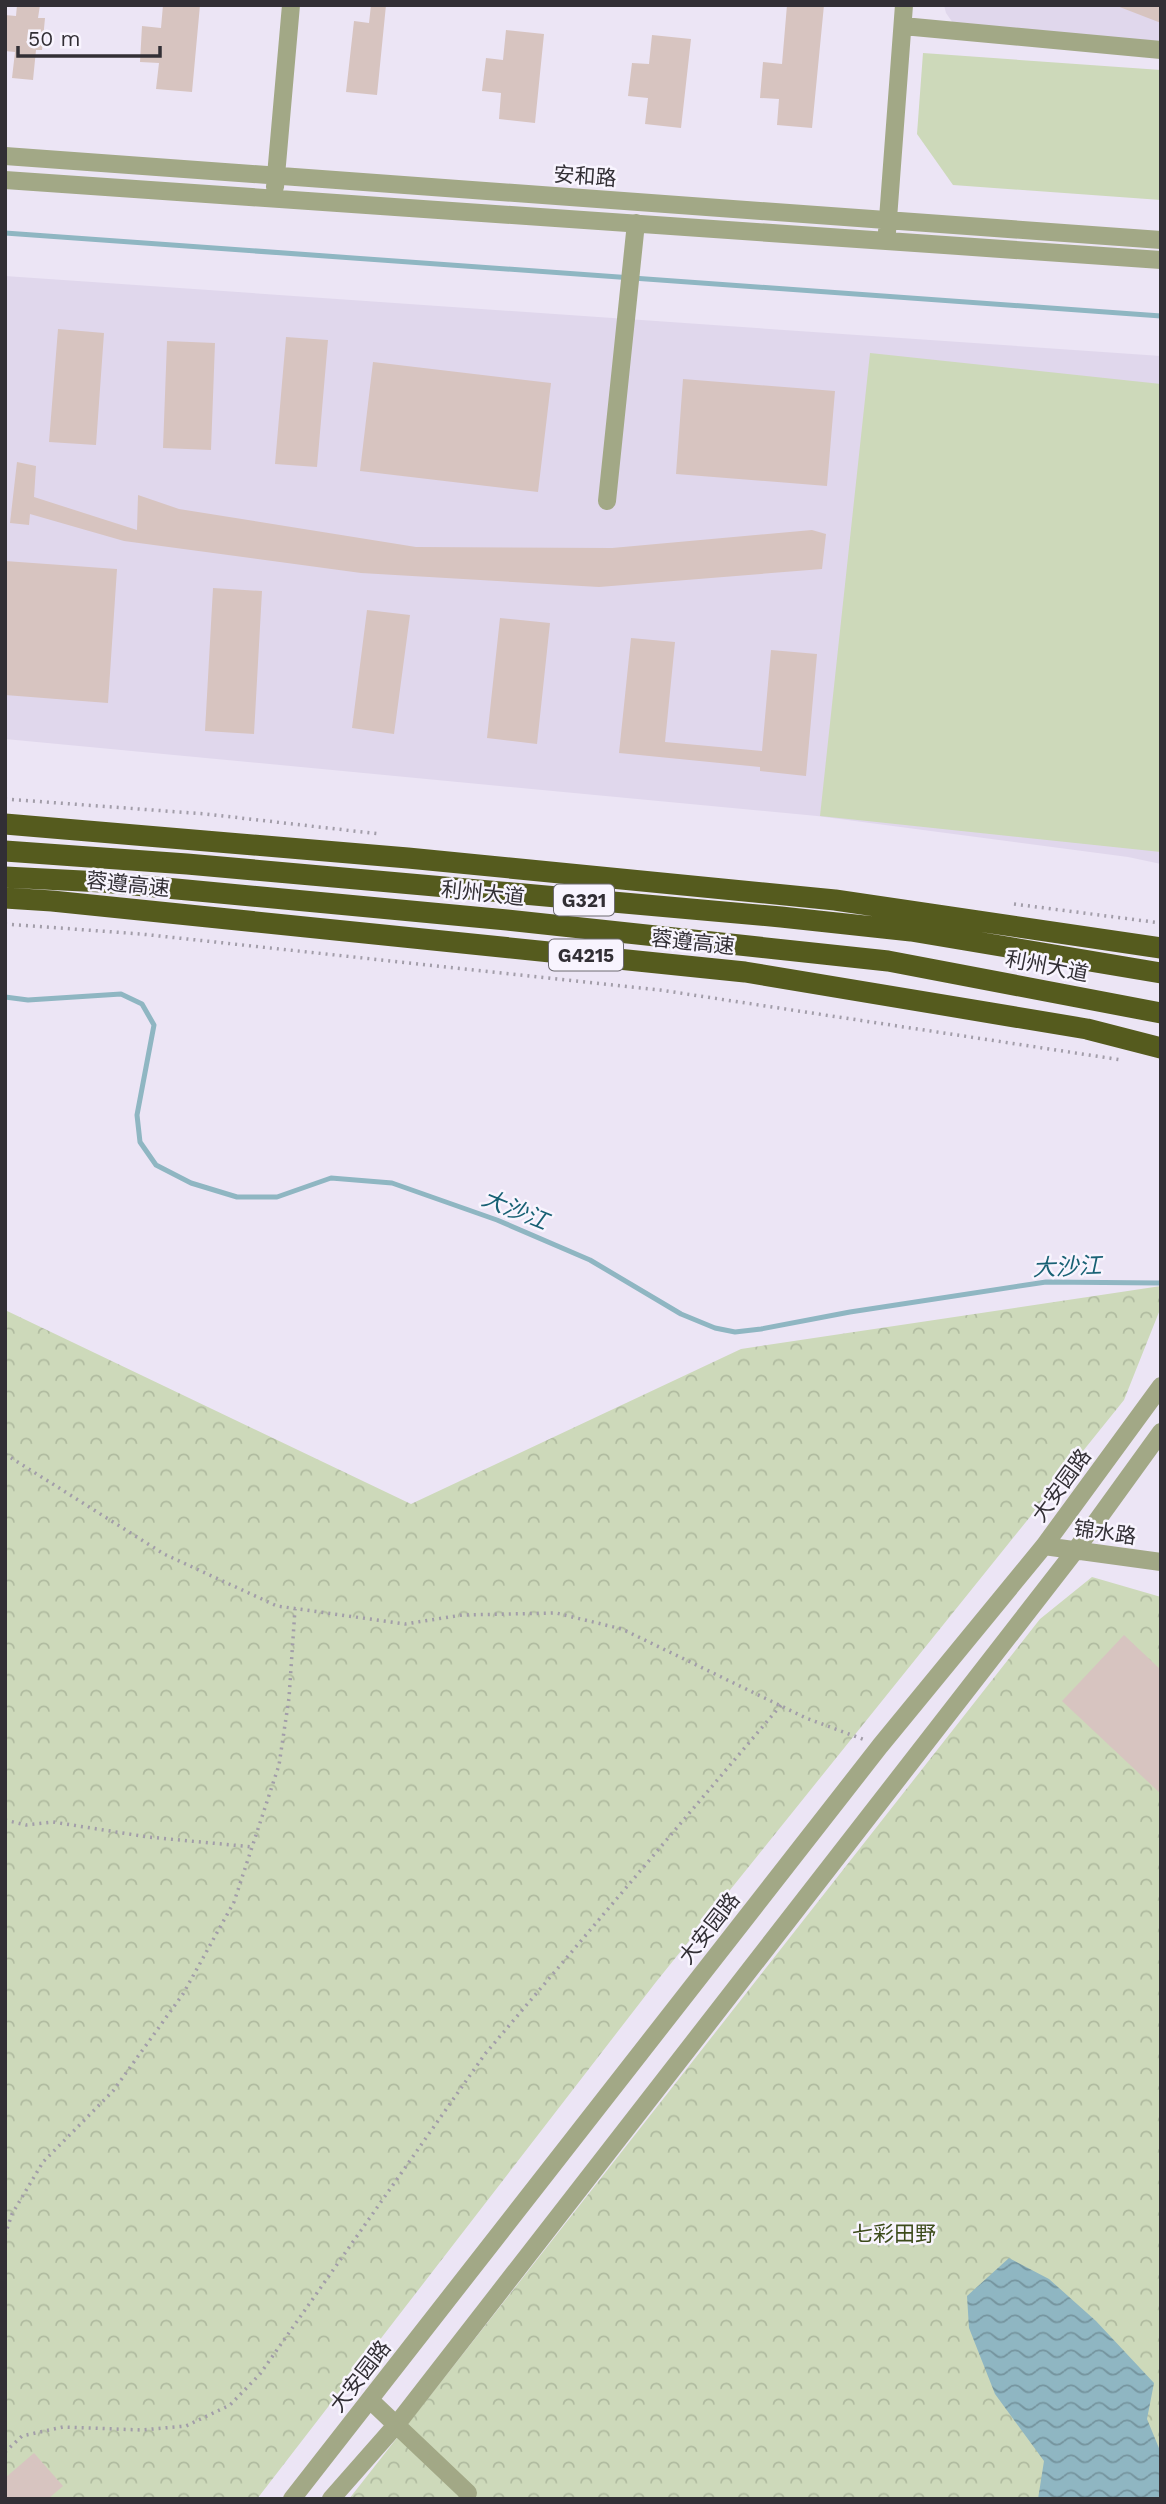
<svg xmlns="http://www.w3.org/2000/svg" width="1166" height="2504" viewBox="0 0 1166 2504" font-family="'Work Sans','Noto Sans SC',sans-serif">
<style>
.built{fill:#e0d7ec}
.green{fill:#cdd9ba}
.park{fill:url(#park-crowns)}
.water{fill:url(#water-waves)}
.lines{fill:none;stroke-linecap:round;stroke-linejoin:round}
.stream{stroke:#8fb6c2;stroke-width:5}
.building{fill:#d7c4c0}
.path{stroke:#a29da9;stroke-width:3.5;stroke-dasharray:2 5;stroke-linecap:butt}
.minor{stroke:#a2a886;stroke-width:18}
.highway{stroke:#555b1e;stroke-width:21}
.labels{text-anchor:middle;dominant-baseline:central;stroke-width:5;stroke-linejoin:round;paint-order:stroke}
.shield{fill:#f8f4fe;stroke:#6d6a71;stroke-width:2}
.shield-label{font-size:19px;font-weight:bold;fill:#322f35}
.street-label{font-size:21px;fill:#322f35;stroke:#f8f4fe}
.park-label{font-size:21px;fill:#3c4b1a;stroke:#f8f4fe}
.water-label{font-size:23px;font-style:italic;fill:#186174;stroke:#f8f4fe}
</style>
<defs>
<pattern id="park-crowns" width="20" height="18" patternUnits="userSpaceOnUse" patternTransform="scale(1.75)"><rect width="20" height="18" fill="#cdd9ba"/><path d="M2 6a3 3 0 1 1 6 0M12 15a3 3 0 1 1 6 0" fill="none" stroke="#b0bba0"/></pattern>
<pattern id="water-waves" width="16" height="10" patternUnits="userSpaceOnUse" patternTransform="scale(1.75)"><rect width="16" height="10" fill="#8fb6c2"/><path d="M0 5q4-4 8 0t8 0" fill="none" stroke="#75949e"/></pattern>
</defs>
<rect width="100%" height="100%" fill="#ece5f5"/>
<path class="built" d="M944,5H1161V46L953,23L946,13Z
M5,276L1161,356V864L1128,857L817,816L5,739Z"/>
<path class="green" d="M923,53L1161,70V200L953,185L917,134Z
M870,353L1161,384V852L820,816Z"/>
<path class="park" d="M1161,1286V1307L1124,1400L656,1982L257,2499H5V1310L411,1504L741,1349Z
M1092,1577L1161,1597V2499H349L1040,1619Z"/>
<path class="water" d="M1009,2258L1049,2279L1096,2321L1154,2383L1147,2419L1161,2453V2499H1038L1044,2461L995,2394L969,2328L967,2296Z"/>
<g class="lines">
<path class="stream" d="M5,233L1161,316
M5,997L28,1000L121,994L142,1004L154,1025L137,1115L140,1142L156,1165L191,1183L237,1197H277L331,1178L392,1183L497,1220L590,1260L681,1314L715,1328L735,1332L761,1329L850,1312L1046,1282L1161,1283"/>
</g>
<path class="building" d="M17,5H40L38,18H45L42,50H36L33,80L12,78L15,52L5,51V15L16,16Z
M163,5H200L192,92L156,89L159,63L140,62L142,26L161,28Z
M371,5H386L377,95L346,92L354,21L369,23Z
M787,5H824L812,128L777,125L779,99L760,98L763,62L782,64Z
M1117,5H1161V23L1117,6Z
M506,30L544,34L535,123L499,119L501,93L482,91L486,58L503,60Z
M652,35L691,39L681,128L645,124L648,98L628,96L632,63L649,64Z
M58,329L104,333L96,445L49,442Z
M286,337L328,340L317,467L275,464Z
M167,341L215,343L211,450L163,448Z
M373,362L551,383L538,492L360,471Z
M683,379L835,391L827,486L676,474Z
M17,462L36,466L34,497L137,530L138,495L179,509L416,547L612,548L812,530L826,534L822,569L599,587L361,573L124,541L30,514L29,525L10,523Z
M5,561L117,569L108,703L5,695Z
M213,588L262,591L254,734L205,731Z
M367,610L410,615L394,734L352,728Z
M500,618L550,623L537,744L487,738Z
M631,638L675,642L665,742L762,751L771,650L817,654L806,776L760,771V767L619,753Z
M1124,1635L1161,1670V1794L1062,1701Z
M34,2453L63,2486L48,2499H5V2478Z"/>
<g class="lines">
<path class="path" d="M5,799L206,814L380,834
M1014,904L1161,923
M5,924L141,934L660,990L1122,1060
M5,1454L164,1554L277,1606L405,1624L462,1615L556,1613L622,1629L806,1718L865,1740
M5,1820L26,1825L53,1822L148,1837L253,1847
M5,2235L12,2214L43,2162L113,2091L183,1994L234,1902L279,1765L289,1698L295,1609
M5,2452L22,2436L63,2427L141,2430L186,2426L230,2405L260,2374L485,2054L781,1705"/>
<path class="minor" d="M903,26L1161,50
M5,156L1161,240
M5,180L1161,260
M275,187L291,5
M887,232L904,5
M607,501L636,223
M1044,1546L1161,1562
M370,2400L468,2493
M292,2499L880,1746L1044,1546L1161,1386
M331,2499L397,2424L1075,1551L1161,1432"/>
<path class="highway" d="M5,824L408,858L835,900L1161,948
M5,851L187,864L781,917L911,931L1161,973
M5,877L102,882L507,920L888,961L1161,1013
M5,898L52,901L745,972L1087,1029L1161,1048"/>
</g>
<g class="labels">
<g class="shield">
<rect x="554" y="884.5" width="60" height="31" rx="5"/>
<rect x="549" y="939.5" width="74" height="31" rx="5"/>
</g>
<g class="shield-label">
<text x="584" y="900">G321</text>
<text x="586" y="955">G4215</text>
</g>
<g class="street-label">
<text transform="translate(585 176) rotate(4)">安和路</text>
<text transform="translate(128 884) rotate(6)">蓉遵高速</text>
<text transform="translate(483 893) rotate(6)">利州大道</text>
<text transform="translate(693 942) rotate(6)">蓉遵高速</text>
<text transform="translate(1047 966) rotate(11)">利州大道</text>
<text transform="translate(1061 1485) rotate(-54)">大安园路</text>
<text transform="translate(1105 1532) rotate(8)">锦水路</text>
<text transform="translate(709 1928) rotate(-52)">大安园路</text>
<text transform="translate(360 2376) rotate(-52)">大安园路</text>
</g>
<g class="park-label">
<text x="894" y="2233">七彩田野</text>
</g>
<g class="water-label">
<text transform="translate(515 1210) rotate(22)">大沙江</text>
<text transform="translate(1067 1267) rotate(-2)">大沙江</text>
</g>
</g>
<rect width="1166" height="2504" fill="none" stroke="#322f35" stroke-width="14"/>
<path d="M18 46v10h142v-10" fill="none" stroke="#322f35" stroke-width="3.5"/>
<text x="28" y="46" font-size="21" fill="#322f35" stroke="#f8f4fe" stroke-width="5" paint-order="stroke">50 m</text>
</svg>
